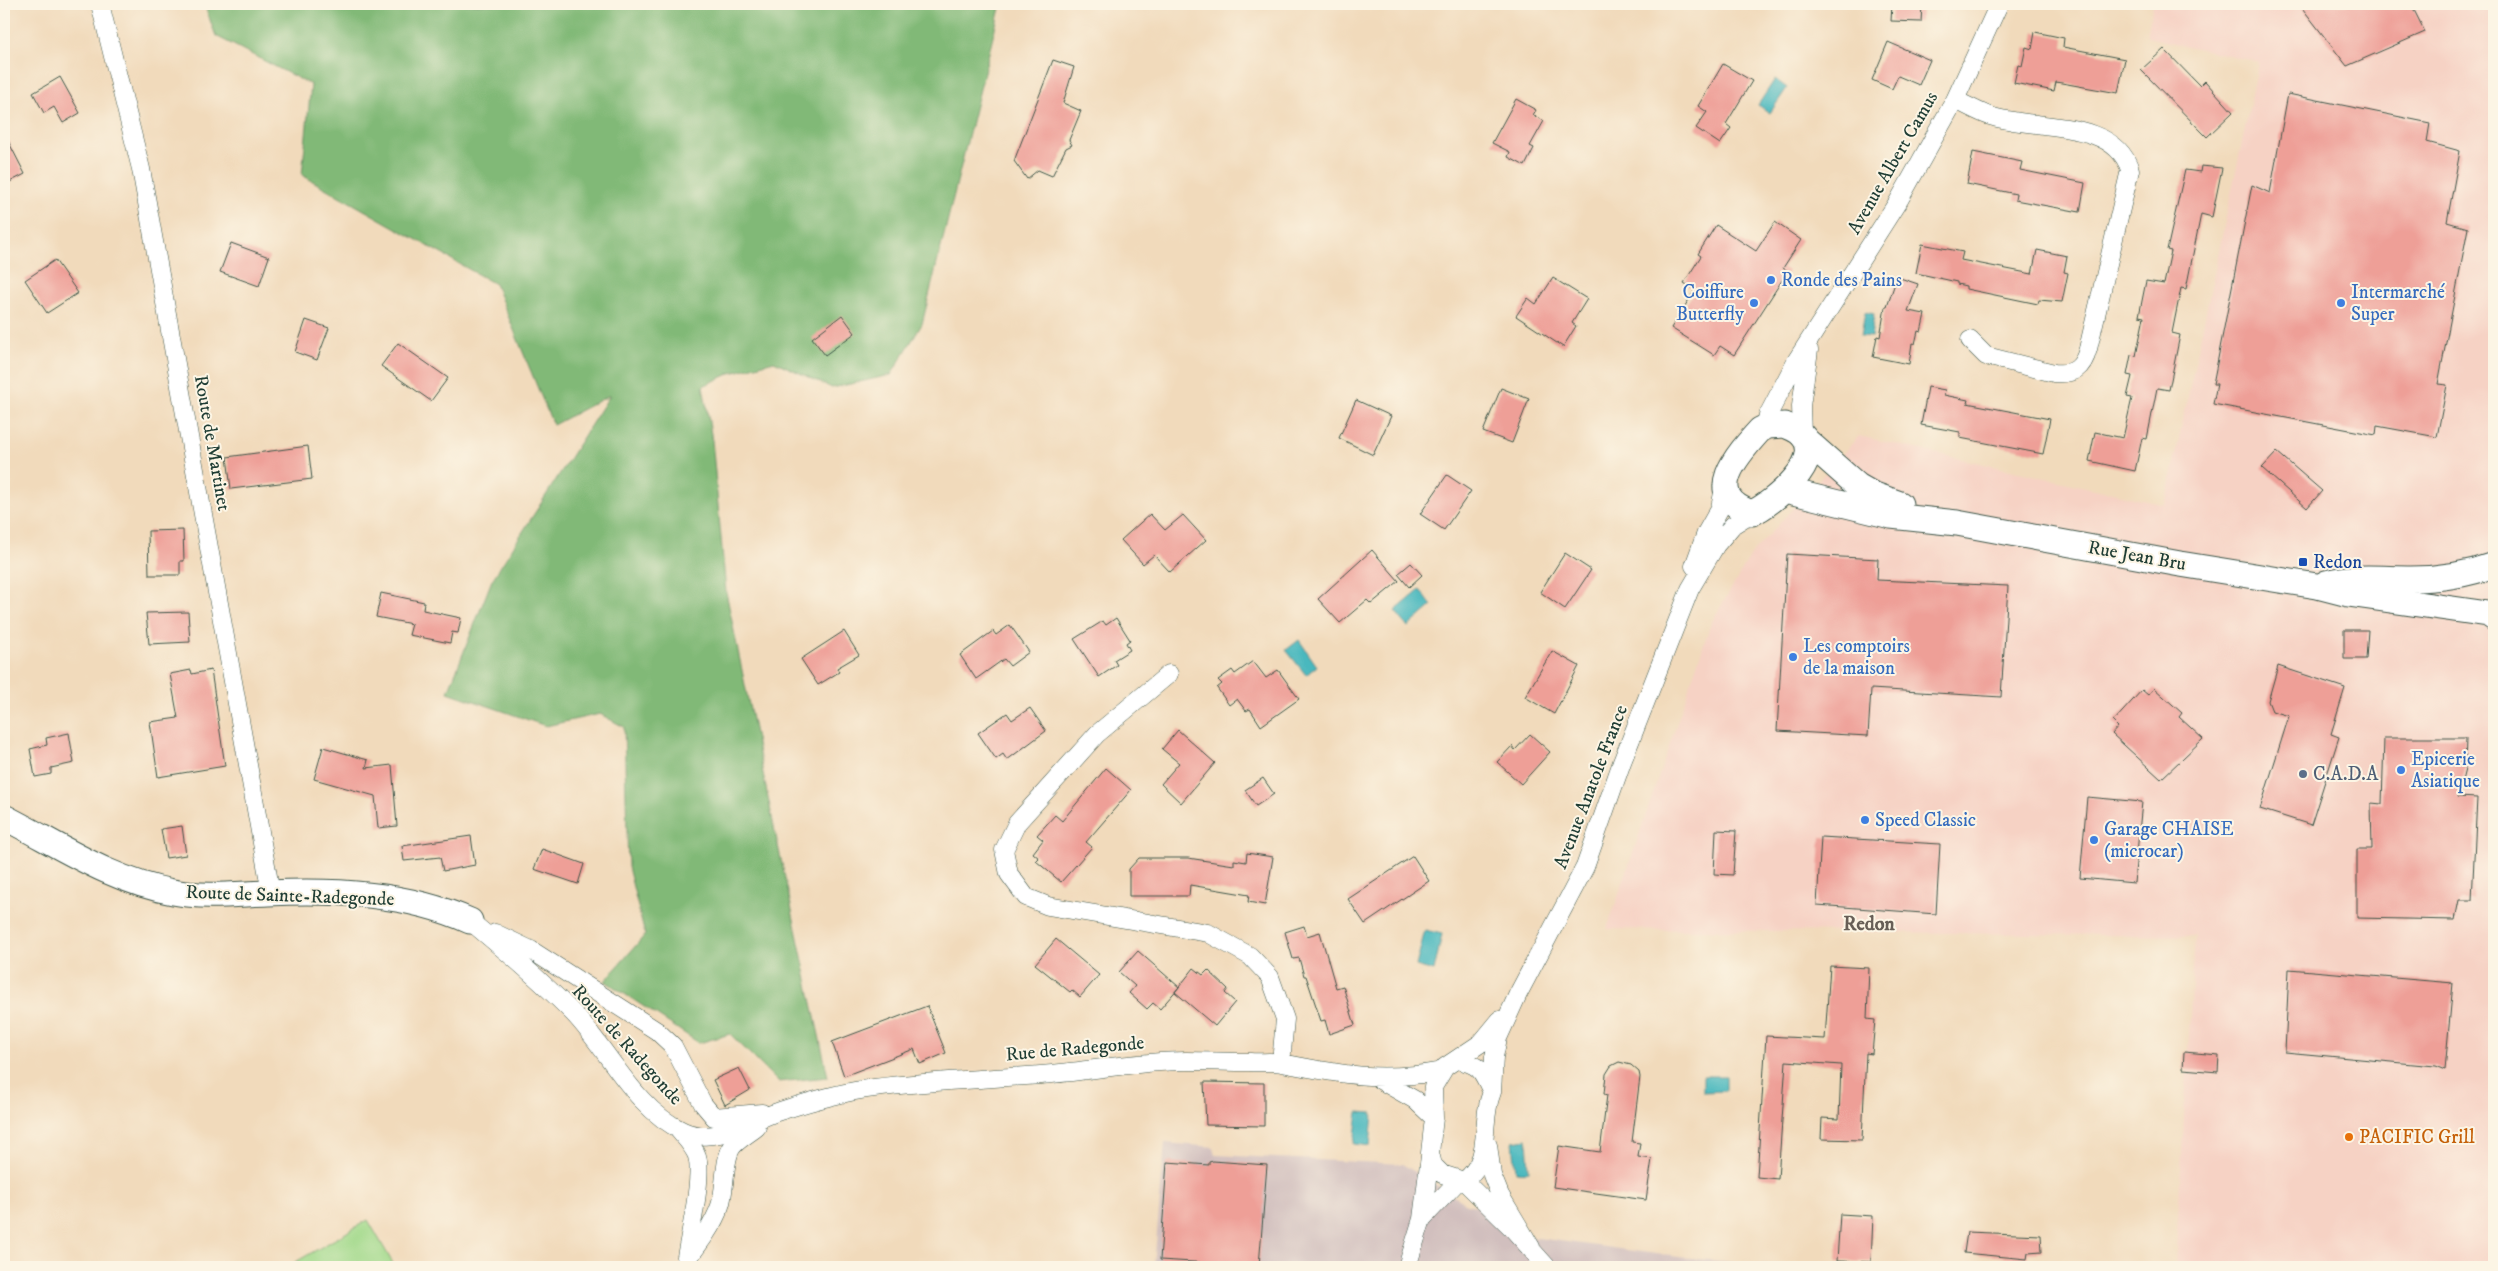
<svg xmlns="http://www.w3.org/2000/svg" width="2498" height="1271" viewBox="0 0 2498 1271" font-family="'IM FELL DW Pica',serif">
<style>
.built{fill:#f6d2c4}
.industrial{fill:#d1bfbe}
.green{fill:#a2d98b;stroke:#608b60}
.forest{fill:#81b977;stroke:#507b56}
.water{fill:#48b8be;stroke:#347a79}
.building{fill:#ee9f97}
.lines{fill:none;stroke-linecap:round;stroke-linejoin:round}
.street-casing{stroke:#3e5548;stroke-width:19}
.secondary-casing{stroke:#3e5548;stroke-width:27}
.street{stroke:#fff;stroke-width:18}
.secondary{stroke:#fff;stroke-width:25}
.shop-dot{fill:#3f7fe0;stroke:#fcf5e5;stroke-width:2}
.transit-dot{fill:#1a4fb4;stroke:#fcf5e5;stroke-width:2}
.service-dot{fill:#5c6f8a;stroke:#fcf5e5;stroke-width:2}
.food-dot{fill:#e8710a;stroke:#fcf5e5;stroke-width:2}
.labels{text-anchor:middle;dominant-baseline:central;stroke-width:4;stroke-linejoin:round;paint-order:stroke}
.street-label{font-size:19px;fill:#1f3d34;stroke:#fcf5e5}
.shop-label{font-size:19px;fill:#366cbe;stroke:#fcf5e5;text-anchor:start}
.transit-label{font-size:19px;fill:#164399;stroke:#fcf5e5;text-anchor:start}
.service-label{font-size:19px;fill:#4e5e75;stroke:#fcf5e5;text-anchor:start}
.food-label{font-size:19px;fill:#c56008;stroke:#fcf5e5;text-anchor:start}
.neighbourhood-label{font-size:20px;font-weight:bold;fill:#675f57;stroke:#fcf5e5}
</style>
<rect width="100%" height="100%" fill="#fcf5e5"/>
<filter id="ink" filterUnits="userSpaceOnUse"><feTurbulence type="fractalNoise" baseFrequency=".02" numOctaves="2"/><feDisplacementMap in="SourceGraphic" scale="10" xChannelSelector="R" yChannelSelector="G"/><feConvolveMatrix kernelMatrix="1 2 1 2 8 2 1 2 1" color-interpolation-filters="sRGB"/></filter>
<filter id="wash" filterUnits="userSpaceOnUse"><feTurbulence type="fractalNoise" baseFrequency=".0096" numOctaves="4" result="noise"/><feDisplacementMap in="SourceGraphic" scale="20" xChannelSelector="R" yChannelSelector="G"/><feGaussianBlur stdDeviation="1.12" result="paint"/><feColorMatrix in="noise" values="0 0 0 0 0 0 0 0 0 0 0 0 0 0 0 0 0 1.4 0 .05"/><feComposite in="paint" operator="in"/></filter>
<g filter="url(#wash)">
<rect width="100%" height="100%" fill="#f1dabb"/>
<path class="built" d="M2153,4H2494V1265L2439,1267H2175L2195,936L1607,929L1711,623L1753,552L1859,436L2165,505L2259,62L2147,37Z"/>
<path class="industrial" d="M1165,1143L1214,1147L1216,1155L1402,1164L1467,1204L1483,1208L1530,1237L1686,1258L1788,1267L1154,1266Z"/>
<path class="green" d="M368,1220L395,1267H287Z"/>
<path class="forest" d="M204,4H1001L922,324L891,375L832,388L774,361L731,373L703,386L712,440L726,592L774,827L828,1077L778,1082L730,1034L699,1043L605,981L645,935L628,867L624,727L600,714L546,726L448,692L492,580L610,395L553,425L495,284L302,175L311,85L216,36Z"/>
<path class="water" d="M1775,79L1787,88L1770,113L1758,105Z
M1865,312L1874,314L1871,337L1861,336Z
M1420,590L1432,606L1408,627L1395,611Z
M1299,640L1317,666L1306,675L1286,650Z
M1425,930L1442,934L1434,971L1416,966Z
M1703,1076H1726V1091L1703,1092Z
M1358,1112L1373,1113L1370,1146L1354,1144Z
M1527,1139L1529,1171L1516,1172L1513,1141Z"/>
<g id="blocks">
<path class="building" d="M1892,4H1922L1921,22L1891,21Z
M2299,4H2411L2425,32L2347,66Z
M2035,32L2064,38L2063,47L2125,59L2118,93L2056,82L2054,91L2014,83L2018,65L2022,66L2026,47L2032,49Z
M1888,42L1930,60L1919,85L1898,76L1892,89L1872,80Z
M2164,49L2200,86L2205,81L2233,112L2207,137L2141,70Z
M1053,60L1074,67L1063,103L1081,111L1069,140L1072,145L1066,148L1052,176L1038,170L1027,179L1014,161Z
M1723,64L1752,81L1726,124L1731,128L1720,144L1696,128L1707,112L1698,106Z
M60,77L80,113L63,123L54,107L44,113L33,93Z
M2288,94L2430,123L2427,142L2460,151L2447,222L2468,228L2438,384L2447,385L2437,437L2377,426L2376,435L2213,404L2217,384H2213L2252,185L2270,193Z
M1516,99L1536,110L1533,115L1544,121L1530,146L1534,148L1525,166L1508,157L1510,152L1492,143Z
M4,133L25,174L4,185Z
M1973,152L2022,162L2020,170L2085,183L2080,212L2015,200L2016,194L1967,184Z
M2201,166L2222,168L2212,217L2201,214L2186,289L2181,288L2172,333L2180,335L2169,390L2157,388L2147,439L2142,438L2135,471L2089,461L2095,432L2123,438L2132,398L2127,397L2132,376L2127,375L2131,355L2136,356L2144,317L2139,316L2146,281L2164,284L2171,251L2167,250L2185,170L2200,172Z
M1775,222L1801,240L1783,268L1788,271L1734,355L1720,346L1714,355L1671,328L1695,290L1684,283L1701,256L1698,254L1716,225L1756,251Z
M231,243L269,257L259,286L220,272Z
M1922,244L1963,252L1961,260L2032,274L2037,250L2067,256L2064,272L2068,273L2062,302L2039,300L2038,304L1966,289V286L1957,284V282L1916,273Z
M55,260L78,293L47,313L25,280Z
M1897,277L1918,284L1908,311L1925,314L1921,332L1918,331L1915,344L1912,343L1909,364L1873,357L1877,336L1880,337L1885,307H1887Z
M1553,278L1587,299L1572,323L1576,326L1563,347L1516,316L1528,298L1536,304Z
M842,315L855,333L825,355L812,338Z
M306,320L329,328L317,360L295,352Z
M398,343L448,378L431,401L381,366Z
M1928,387L1945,390L1944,395L1968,400L1967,403L2050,419L2043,454L1960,438V432L1921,425Z
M1501,388L1529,399L1512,443L1483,432Z
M1356,400L1391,416L1373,455L1339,438Z
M308,446L312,479L231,489L227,457Z
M2277,452L2322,491L2307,508L2262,468Z
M1447,475L1471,491L1444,530L1420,514Z
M1150,514L1165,530L1183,515L1206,540L1170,572L1154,555L1143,564L1121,540Z
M183,530L184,561H180V575H149L148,531Z
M1372,550L1399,581L1371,604L1367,600L1340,623L1318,599Z
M1565,553L1591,570L1565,609L1540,592Z
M1787,554L1878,559L1877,580L2008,586L2001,697L1871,689L1868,736L1777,731Z
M1411,563L1422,575L1409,587L1398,574Z
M381,593L424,602L423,610L461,618L458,633L452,632L450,643L409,635L412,624L376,617Z
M188,612L190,642L149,644L146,613Z
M1116,618L1130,640L1126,643L1130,650L1114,660L1117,665L1099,677L1074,639L1103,621L1106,625Z
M1010,625L1029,652L1010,666L1004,659L976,679L960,655L993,631L996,635Z
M2344,630H2368L2366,659H2344Z
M844,631L859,655L837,668L839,672L818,685L801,659Z
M1552,651L1579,666L1554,714L1525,697Z
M1253,661L1266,678L1278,670L1299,699L1261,726L1250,709L1246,711L1237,699L1229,705L1217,688L1222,684L1218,680L1232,670L1235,674Z
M2278,666L2345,688L2331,734L2339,737L2311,825L2260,809L2289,716L2272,711L2268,701Z
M191,670L192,674L211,670L225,766L158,777L150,722L178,718L170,674Z
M2154,688L2182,713L2179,717L2203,739L2161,779L2112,734L2118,727L2113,722L2142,690L2148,695Z
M1030,708L1046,731L1007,760L1003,754L996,759L978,733L1007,713L1012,720Z
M1178,730L1215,763L1181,803L1161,784L1179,763L1162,749Z
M69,733L74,763L51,768V774L35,777L30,749L47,745L46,738Z
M1530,734L1550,752L1521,784L1497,762L1512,746L1515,750Z
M2384,738H2466L2465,769L2458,797L2477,798L2472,900H2459L2455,920L2357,918V849H2372L2371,803L2382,804Z
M323,747L368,760L366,768L392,765L397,826L378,828L375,796L314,779Z
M1106,768L1131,790L1086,842L1092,847L1061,882L1036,861L1039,858L1033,853L1043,840L1037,835L1055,815L1062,821Z
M1263,778L1274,794L1256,806L1245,790Z
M2087,797L2142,802L2134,883L2080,878Z
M182,826L186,855L166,858L161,829Z
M1716,830L1736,831L1733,875L1714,874Z
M471,836L475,865L443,871L440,857L404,861L402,846Z
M1821,837L1940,844L1936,914L1817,905Z
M542,849L584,864L578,884L534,869Z
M1247,853L1273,857L1265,905L1248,902L1249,895L1190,885L1189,896H1129V869L1139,858H1188L1234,865V860L1246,862Z
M1413,856L1429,881L1365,924L1348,899Z
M1304,926L1307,936L1320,932L1336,988L1343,986L1355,1025L1329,1034L1325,1020L1321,1021L1306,976H1304L1299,958L1293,959L1285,932Z
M1056,939L1099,975L1080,997L1072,990L1070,992L1035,964Z
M1138,951L1179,987L1160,1009L1153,1003L1147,1009L1129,993L1135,986L1119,972Z
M1830,966L1869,968L1867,1019L1875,1020L1872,1054L1866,1053L1862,1140L1821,1139L1822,1118L1839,1119L1841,1065L1786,1061L1778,1179L1757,1177L1766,1036L1825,1039Z
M1194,968L1203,975L1208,970L1228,989L1225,993L1235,1002L1215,1026L1175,992Z
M2289,969L2453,983L2445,1070L2435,1066L2285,1052Z
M927,1006L946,1053L920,1064L914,1049L844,1076L832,1042Z
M2184,1052L2219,1055L2218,1072L2183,1069Z
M1619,1062L1631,1065L1639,1072L1640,1077L1632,1142L1640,1143L1638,1157L1652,1159L1646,1200L1553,1187L1559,1146L1600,1152L1607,1095L1604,1094L1606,1074L1611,1066Z
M739,1068L750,1090L725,1105L713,1080Z
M1204,1082L1264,1083V1126L1206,1125Z
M1213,1161L1267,1165L1259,1266L1160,1260L1167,1162L1209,1165V1162Z
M1840,1214L1873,1216L1871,1262L1837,1261Z
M1967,1232L2041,1235L2042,1252L2028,1253L2027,1259L1964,1253Z"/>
</g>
</g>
<g filter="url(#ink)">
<use href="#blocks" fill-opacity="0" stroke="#3e5548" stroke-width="1"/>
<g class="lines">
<defs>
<path id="street" d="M100,4L141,169L271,893
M1955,100C1967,105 1978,112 1990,116C2032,130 2115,118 2130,170L2088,349C2083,368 2074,375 2054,373L1986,356L1970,340
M1765,428L1768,415L1796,361L1899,200L1955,100L1999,4
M1802,434L1801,406L1809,350
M1694,566L1706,533L1720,508L1725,483
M1169,674L1097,734L1017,823L1004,850L1009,874L1026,897L1048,906L1208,933L1250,956L1270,977L1285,1019L1281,1063
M470,921C506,951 542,981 574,1014C609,1051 636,1110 683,1131C717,1146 749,1121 780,1111C811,1101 842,1092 874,1088C933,1080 993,1079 1052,1074C1096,1070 1141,1061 1186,1061C1207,1061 1229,1062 1250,1062C1261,1063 1272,1061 1282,1063C1342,1075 1382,1082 1442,1071
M495,933L531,950L657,1031L673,1046L703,1104L714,1117L762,1113
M1457,1060C1481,1065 1482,1071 1492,1092C1479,1123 1494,1158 1464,1181
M1380,1080L1415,1100L1434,1118
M1492,1092L1494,1057L1498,1038L1518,994L1585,867L1622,762L1690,589L1716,545L1733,525L1752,513
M677,1128C684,1137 693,1145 697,1156C703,1177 690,1233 686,1257
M1488,1145L1492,1175L1500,1195L1531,1247
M1464,1181L1442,1174L1433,1165L1430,1153L1434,1118L1433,1087L1445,1067L1481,1043L1500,1020
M1464,1181L1512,1228L1547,1267
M1422,1219L1459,1180
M686,1261C699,1244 713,1226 720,1206C726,1190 723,1157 733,1146C739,1139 750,1133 757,1127
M1407,1267L1422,1219L1430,1156"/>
<path id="secondary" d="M1785,425C1791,428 1798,430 1802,435C1827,459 1772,504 1752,513C1700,496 1738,454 1760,430L1768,426Z
M1806,440L1858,486L1872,494L1900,504
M1785,490L1891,516L1957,523L2180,564L2317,586L2348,594L2488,614L2494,618
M2326,583C2354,575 2383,579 2411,579C2441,579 2466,575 2494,565
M4,817C59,845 111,881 173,892C205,898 237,894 268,893C335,890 408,893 470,921"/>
</defs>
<use href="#street" class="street-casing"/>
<use href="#secondary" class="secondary-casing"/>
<use href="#street" class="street"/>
<use href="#secondary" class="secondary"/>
</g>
</g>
<g class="shop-dot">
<circle cx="1771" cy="280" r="5"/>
<circle cx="1754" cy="303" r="5"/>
<circle cx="2341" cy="303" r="5"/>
<circle cx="1793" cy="657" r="5"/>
<circle cx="2401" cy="770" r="5"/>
<circle cx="1865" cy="820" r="5"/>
<circle cx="2094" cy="840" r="5"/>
</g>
<rect class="transit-dot" x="2298" y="557" width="10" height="10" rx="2.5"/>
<circle class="service-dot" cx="2303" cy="774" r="5"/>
<circle class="food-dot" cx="2349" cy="1137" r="5"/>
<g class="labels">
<g class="street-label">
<text transform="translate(1893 163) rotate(-60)">Avenue Albert Camus</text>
<text transform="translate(212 443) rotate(80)">Route de Martinet</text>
<text transform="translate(2137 556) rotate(10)">Rue Jean Bru</text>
<text transform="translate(1591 787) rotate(-69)">Avenue Anatole France</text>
<text transform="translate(290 896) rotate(2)">Route de Sainte-Radegonde</text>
<text transform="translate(627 1045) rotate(48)">Route de Radegonde</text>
<text transform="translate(1075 1049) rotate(-5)">Rue de Radegonde</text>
</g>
<g class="shop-label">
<text x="1781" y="280">Ronde des Pains</text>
<text x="1744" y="292" text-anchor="end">Coiffure<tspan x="1744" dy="22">Butterfly</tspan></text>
<text x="2351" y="292">Intermarché<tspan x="2351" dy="22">Super</tspan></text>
<text x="1803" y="646">Les comptoirs<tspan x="1803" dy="22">de la maison</tspan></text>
<text x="2411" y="759">Epicerie<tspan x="2411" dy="22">Asiatique</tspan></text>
<text x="1875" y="820">Speed Classic</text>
<text x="2104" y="829">Garage CHAISE<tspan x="2104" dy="22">(microcar)</tspan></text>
</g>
<g class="transit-label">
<text x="2313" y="562">Redon</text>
</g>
<g class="service-label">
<text x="2313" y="774">C.A.D.A</text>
</g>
<g class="food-label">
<text x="2359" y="1137">PACIFIC Grill</text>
</g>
<g class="neighbourhood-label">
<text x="1869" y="924">Redon</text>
</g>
</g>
<rect width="2498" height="1271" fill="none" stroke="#fcf5e5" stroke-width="20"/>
</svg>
